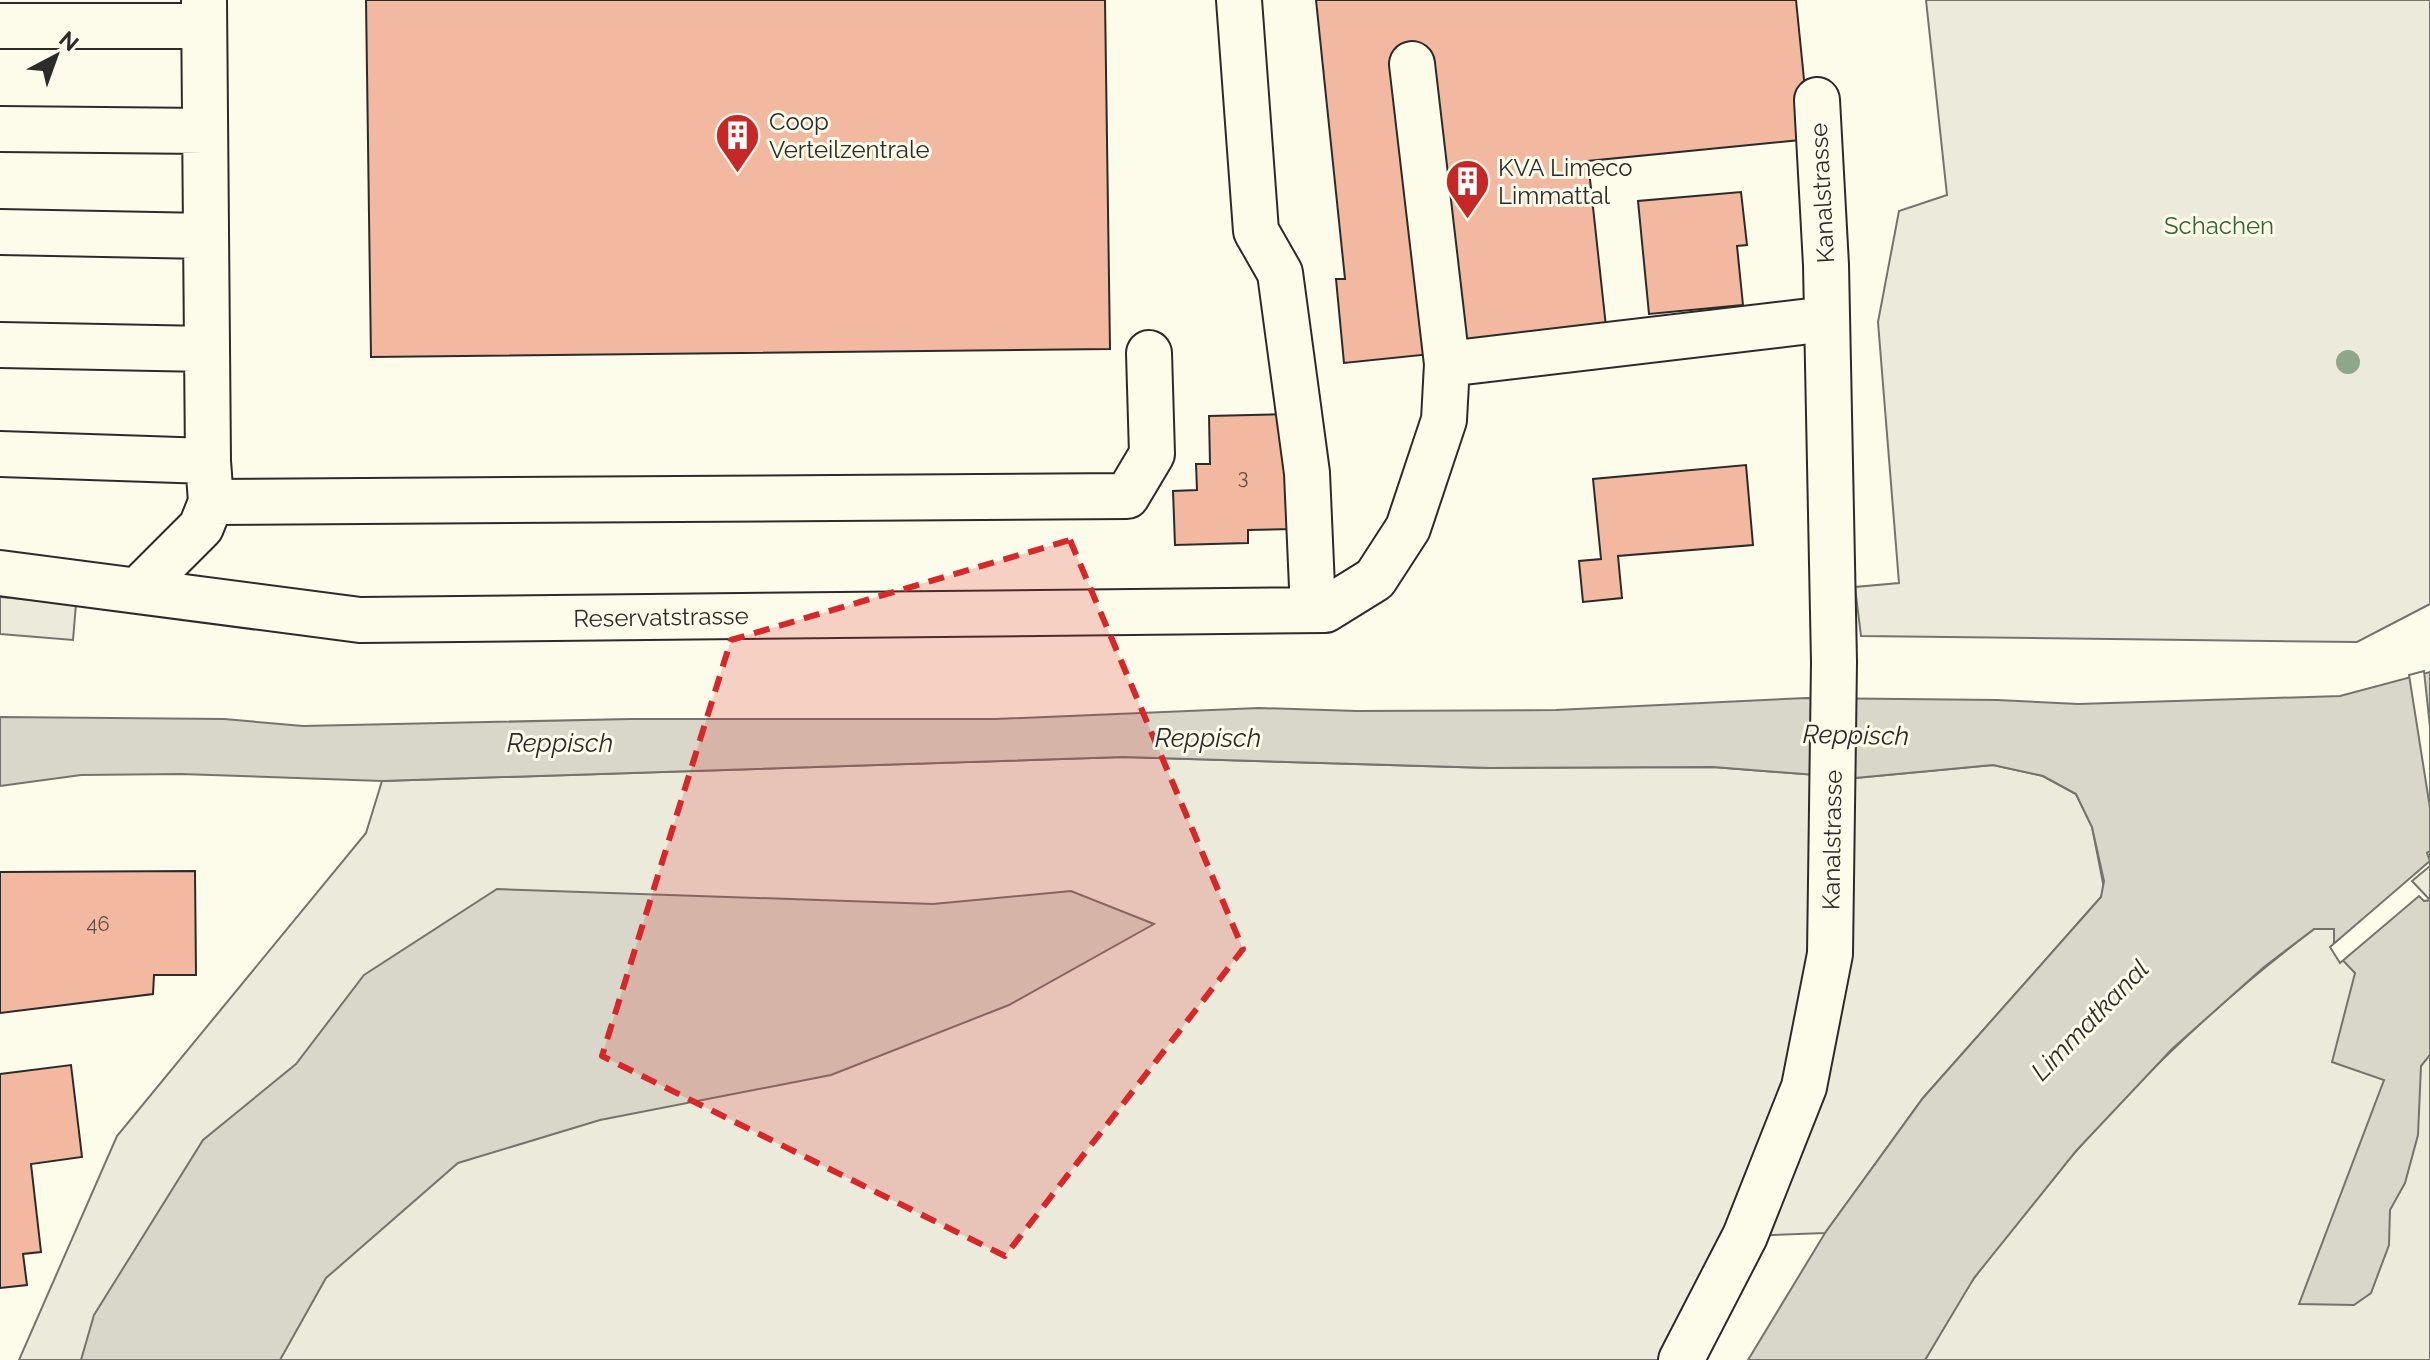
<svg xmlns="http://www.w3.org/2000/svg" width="2430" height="1360" viewBox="0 0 2430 1360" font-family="Raleway,sans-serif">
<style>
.green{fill:#ecebdb;stroke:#74746e;stroke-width:2}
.parking{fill:#eceadb;stroke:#74746e;stroke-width:2}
.water{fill:#d8d7c9;stroke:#74746e;stroke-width:2}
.pier{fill:#fdfbea;stroke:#74746e;stroke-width:2}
.building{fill:#f2b8a0;stroke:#2b2b2b;stroke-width:2}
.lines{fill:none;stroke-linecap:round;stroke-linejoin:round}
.minor-casing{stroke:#2b2b2b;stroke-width:48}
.minor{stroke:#fdfbea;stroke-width:44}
.tree{fill:#8ea78a}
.marked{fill:#d62828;fill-opacity:0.2;stroke:#d62828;stroke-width:6;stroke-dasharray:16 10;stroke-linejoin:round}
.labels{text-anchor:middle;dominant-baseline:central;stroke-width:6;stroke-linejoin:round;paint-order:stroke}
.number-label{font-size:20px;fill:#5d4e48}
.poi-label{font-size:24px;fill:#2b2b2b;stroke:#fdfbea;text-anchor:start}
.street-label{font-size:24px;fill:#2b2b2b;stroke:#fdfbea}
.park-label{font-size:24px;fill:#34623c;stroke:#fdfbea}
.water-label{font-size:26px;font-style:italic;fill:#2b2b2b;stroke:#fdfbea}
</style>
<rect width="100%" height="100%" fill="#fdfbea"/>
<path class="green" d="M1926,0H2430V604L2357,642L1861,636L1855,587L1899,583L1878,322L1899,211L1947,195Z
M1123,757L1490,768L1713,767L1855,778L1993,765L2043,776L2076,794L2092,827L2104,888L2101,897L1923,1098L1825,1233L1745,1236L1681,1360H19L117,1136L366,833L382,781Z
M2430,851V1360H1925C1941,1333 1956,1303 1975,1277C2070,1148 2182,1029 2309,933C2348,903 2386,872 2430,851Z"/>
<path class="parking" d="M0,597L76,604L73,640L0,634Z"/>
<path class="water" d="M2430,672V851L2427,853L2430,861L2407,881L2424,901L2430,900V1055L2421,1066L2418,1135L2405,1183L2390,1210L2389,1245L2371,1293L2354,1305L2299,1304L2384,1080L2332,1062L2355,973L2334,951V929H2314L2264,967L2172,1049L2076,1151L1974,1278L1925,1360H1748L1825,1233L1923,1098L2101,897L2104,881L2092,827L2076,794L2043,776L1993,765L1855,778L1713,767L1490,768L1123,757L382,781L181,774L81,775L0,786V717L224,719L303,726L631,719H996L1259,708L1357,711L1556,710L1806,698L1997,700L2078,704L2340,696Z
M497,889L933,904L1071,891L1154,924L1009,1005L831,1075L600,1120L458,1163L326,1278L280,1360H81L94,1315L203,1140L296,1064L364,975Z"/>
<path class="pier" d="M2424,671L2430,727V808L2409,675Z
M2430,861V866L2412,881L2430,900L2424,901L2419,896L2340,963L2330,947Z"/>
<path class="building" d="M366,0H1105L1110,349L371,357Z
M1316,0H1796L1810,139L1588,161L1607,336L1344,363L1336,279H1345Z
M1741,192L1747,245L1737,246L1743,305L1649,314L1638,201Z
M1288,414L1292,529L1248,530V543L1175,545L1173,491L1197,490L1196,464H1210L1209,416Z
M1746,465L1753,545L1618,556L1622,598L1583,602L1579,561L1601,559L1593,479Z
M195,871L196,975H154L153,994L0,1013V872Z
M71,1065L82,1157L31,1164L41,1252L23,1254L27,1285L0,1288V1074Z"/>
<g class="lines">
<defs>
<path id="minor" d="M204,0L208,461
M1239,0L1256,231L1280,273L1307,473L1313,610
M0,26H204
M0,129L205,131
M0,232L206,236
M0,345L207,349
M1447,364L1827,319
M0,454L208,461L211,502L201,527L139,589
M211,502L1127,496L1152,454L1149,353
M0,573L360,620L1325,610L1375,579L1408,528L1444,420L1447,364L1412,64
M1681,1360L1745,1236L1804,1087L1830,954L1834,662L1826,265L1817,100"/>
</defs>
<use href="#minor" class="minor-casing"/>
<use href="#minor" class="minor"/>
</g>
<circle class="tree" cx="2348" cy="362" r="12"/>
<path class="marked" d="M1070,540L1243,949L1005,1256L602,1056L731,640Z"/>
<defs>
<symbol id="building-pin" viewBox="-11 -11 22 30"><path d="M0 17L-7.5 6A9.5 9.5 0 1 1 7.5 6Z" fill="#c62828" stroke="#fdfbea"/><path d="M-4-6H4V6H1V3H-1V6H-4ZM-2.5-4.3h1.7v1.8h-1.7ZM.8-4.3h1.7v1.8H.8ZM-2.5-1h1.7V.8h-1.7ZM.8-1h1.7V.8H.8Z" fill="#fff"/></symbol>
</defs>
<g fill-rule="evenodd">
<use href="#building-pin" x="712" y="110" width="51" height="69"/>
<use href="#building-pin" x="1442" y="156" width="51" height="69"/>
</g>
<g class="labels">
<g class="number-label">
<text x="1243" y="477">3</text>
<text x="98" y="924">46</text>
</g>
<g class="poi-label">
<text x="769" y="121">Coop<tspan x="769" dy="28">Verteilzentrale</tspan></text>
<text x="1498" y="167">KVA Limeco<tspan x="1498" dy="28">Limmattal</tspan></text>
</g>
<g class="street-label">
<text transform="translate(1822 193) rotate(-93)">Kanalstrasse</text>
<text transform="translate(661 617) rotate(-1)">Reservatstrasse</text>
<text transform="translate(1832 840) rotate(-89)">Kanalstrasse</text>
</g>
<g class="park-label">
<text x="2219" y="225">Schachen</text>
</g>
<g class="water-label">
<text transform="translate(1856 735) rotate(1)">Reppisch</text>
<text x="1208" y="738">Reppisch</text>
<text x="560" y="743">Reppisch</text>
<text transform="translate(2090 1020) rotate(-46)">Limmatkanal</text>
</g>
</g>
<g transform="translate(56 56) rotate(41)" stroke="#fdfbea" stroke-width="6" paint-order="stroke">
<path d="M0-6L14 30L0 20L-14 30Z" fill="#2b2b2b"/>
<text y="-12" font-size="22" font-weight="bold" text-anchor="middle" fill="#2b2b2b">N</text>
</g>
</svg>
